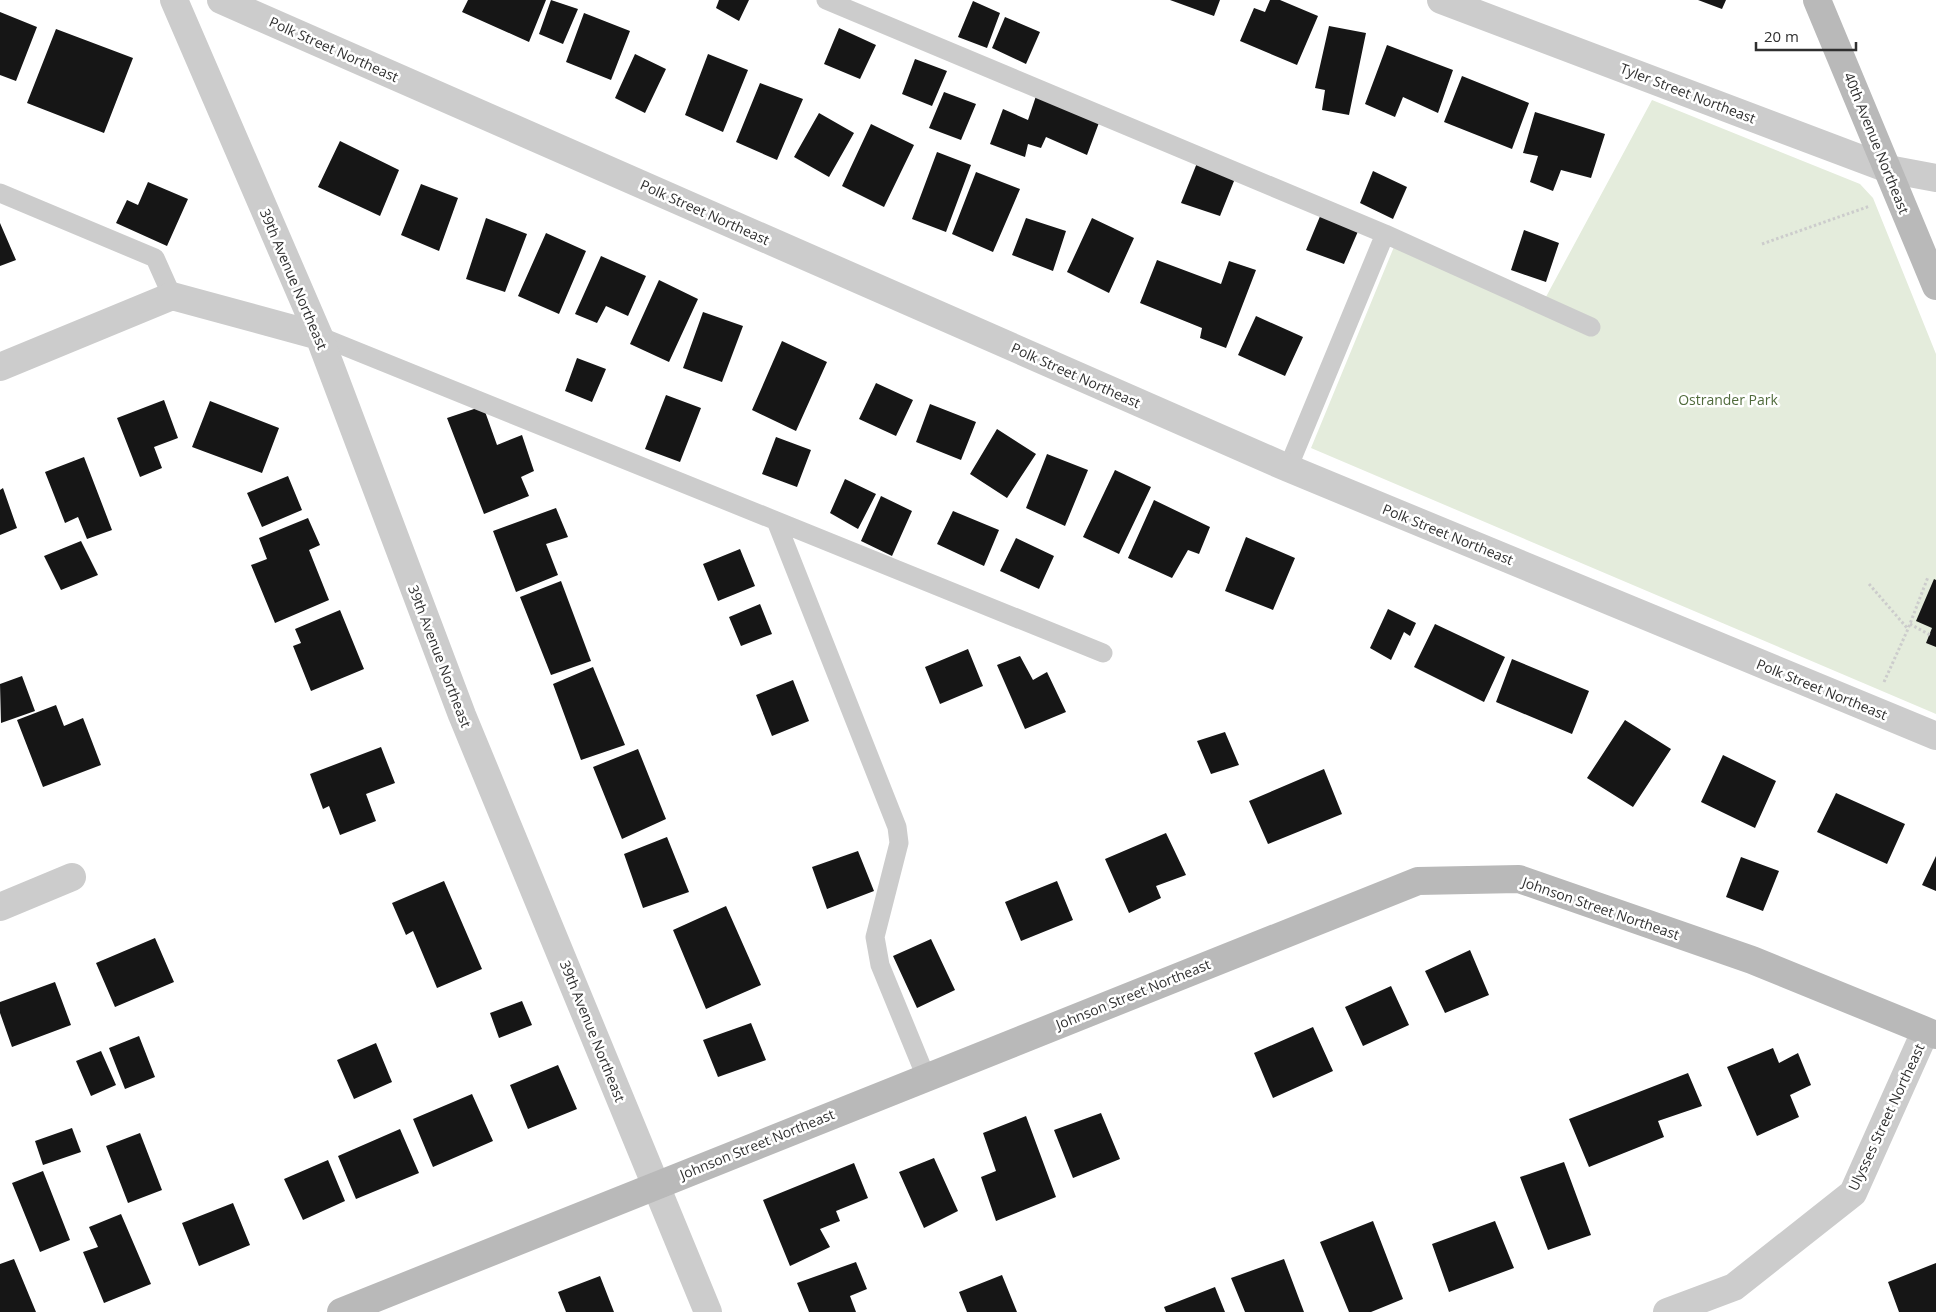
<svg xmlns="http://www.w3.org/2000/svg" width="1936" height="1312" viewBox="0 0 1936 1312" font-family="'Open Sans',sans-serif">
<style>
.green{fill:#e4ecdc}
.building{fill:#161616}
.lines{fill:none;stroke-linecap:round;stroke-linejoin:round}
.path{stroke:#ccc;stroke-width:3;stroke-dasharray:2.5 2.5;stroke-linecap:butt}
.lane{stroke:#ccc;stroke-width:19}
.street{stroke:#ccc;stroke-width:28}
.secondary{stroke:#b9b9b9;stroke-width:28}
.labels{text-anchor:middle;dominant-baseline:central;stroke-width:5;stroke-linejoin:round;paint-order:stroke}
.street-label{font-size:14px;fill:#2f2f2f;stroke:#fff}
.park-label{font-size:14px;fill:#506b3c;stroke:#fff}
</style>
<rect width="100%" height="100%" fill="#fff"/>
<path class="green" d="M1652,100L1860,184L1873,198L1936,354V714L1311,448L1396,242L1540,308Z"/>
<path class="building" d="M468,0H546L529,42L462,12Z
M551,0L578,9L563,44L539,34Z
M719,0H749L739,21L716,8Z
M1170,0H1220L1214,16Z
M1270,0H1280L1318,16L1297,65L1240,41L1254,8L1265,12Z
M1698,0H1726L1722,9Z
M973,1L1000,13L987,48L958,37Z
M0,12L37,27L16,81L0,75Z
M584,13L630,31L611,80L566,62Z
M1005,17L1040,32L1026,64L992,48Z
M1329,26L1366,33L1349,115L1322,110L1325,90L1315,88Z
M839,28L876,45L860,79L824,64Z
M56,29L133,58L104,133L27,103Z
M1387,45L1453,70L1438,113L1403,97L1395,117L1365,104Z
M635,54L666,69L645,113L615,98Z
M708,54L748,70L723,132L685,115Z
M915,59L947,71L932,106L902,94Z
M1462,76L1529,103L1512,149L1444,122Z
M760,83L803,99L777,160L736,142Z
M944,92L976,104L961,140L929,128Z
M1036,96L1100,120L1087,155L1046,137L1041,148L1028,144L1025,157L990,144L1003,109L1028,120Z
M1535,112L1605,134L1591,178L1561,170L1553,191L1530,182L1538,156L1523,153Z
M819,113L854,133L829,177L794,157Z
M871,124L914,145L884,207L842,186Z
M340,141L399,170L380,216L318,187Z
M937,152L971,165L946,232L912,219Z
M1197,163L1236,176L1220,216L1181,203Z
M1373,171L1407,187L1393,219L1360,203Z
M976,172L1020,189L993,252L952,234Z
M148,182L188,199L167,246L116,223L127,200L138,205Z
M421,184L458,198L439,251L401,235Z
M1321,214L1359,229L1344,264L1306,250Z
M486,218L527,234L505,292L466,279Z
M1026,218L1066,231L1053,271L1012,255Z
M1092,218L1134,238L1109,293L1067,272Z
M0,223L16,260L0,266Z
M1524,230L1559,243L1546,282L1511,270Z
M546,233L586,251L559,314L518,296Z
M601,256L646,276L628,316L606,306L597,323L575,314Z
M1157,260L1221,284L1229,261L1256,270L1226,348L1200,338L1202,328L1140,303Z
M659,280L698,299L669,362L630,344Z
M703,312L743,326L722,382L683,368Z
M1256,316L1303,337L1285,376L1238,355Z
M782,341L827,362L796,431L752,410Z
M577,358L606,369L592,402L565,391Z
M876,383L913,400L896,436L859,419Z
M666,395L701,408L680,462L645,449Z
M164,400L178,438L154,447L162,468L140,477L117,418Z
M210,401L279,428L262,473L192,447Z
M930,404L976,422L961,460L916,442Z
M483,406L497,445L522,435L534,471L521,477L529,496L484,514L447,418Z
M997,429L1036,454L1007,498L970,474Z
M776,437L811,450L797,487L762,474Z
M1047,454L1088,470L1065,526L1026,508Z
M84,457L112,530L87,539L78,517L65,523L45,472Z
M1115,470L1151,487L1119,554L1083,537Z
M288,476L302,510L262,527L247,493Z
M845,479L876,494L858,529L830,513Z
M3,488L17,528L0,535V490Z
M881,496L912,511L892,556L861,541Z
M1154,500L1210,527L1199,554L1188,550L1172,578L1128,558Z
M556,508L568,537L546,544L558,575L516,592L493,531Z
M953,511L999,530L984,566L937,544Z
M308,518L320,545L309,550L329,600L275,623L251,565L267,559L259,538Z
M1246,537L1295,558L1273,610L1225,591Z
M1016,538L1054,556L1039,589L1000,571Z
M81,541L98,575L61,590L44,556Z
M740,549L755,586L718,601L703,564Z
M1934,579L1936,580V647L1926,643L1932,628L1916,621Z
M561,581L591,661L551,675L520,597Z
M760,604L772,634L741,646L729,617Z
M1388,609L1416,623L1410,636L1404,632L1391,660L1370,648Z
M340,610L364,669L311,691L293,646L301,643L295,629Z
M1435,624L1505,657L1484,702L1414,667Z
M968,649L983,686L940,704L925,667Z
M1020,656L1033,680L1047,672L1066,712L1025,729L997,665Z
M1512,659L1589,691L1572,734L1496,702Z
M593,667L625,745L581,760L553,684Z
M22,676L35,711L1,723L0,684Z
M793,680L809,721L772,736L756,695Z
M56,705L64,726L83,718L101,765L43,787L17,720Z
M1625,720L1671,749L1633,807L1587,778Z
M1225,732L1239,765L1211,774L1197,741Z
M381,747L395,783L366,794L376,821L340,835L329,806L323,809L310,774Z
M638,749L666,819L622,839L593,767Z
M1723,755L1776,781L1755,828L1701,802Z
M1324,769L1342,814L1268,844L1249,801Z
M1836,793L1905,824L1887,864L1817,832Z
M1166,833L1186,875L1156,886L1161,898L1129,913L1105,859Z
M667,837L689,892L643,908L624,854Z
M858,851L874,891L827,909L812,867Z
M1936,856V891L1922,885Z
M1741,857L1779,871L1763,911L1726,897Z
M444,881L482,969L437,988L413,931L406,935L392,903Z
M1057,881L1073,920L1021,941L1005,902Z
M726,906L761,985L706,1009L673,930Z
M155,938L174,982L115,1007L96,963Z
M931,939L955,990L917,1008L893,956Z
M1470,950L1489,995L1445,1013L1425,971Z
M55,982L71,1025L12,1047L0,1013V1002Z
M1391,986L1409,1025L1363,1046L1345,1007Z
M522,1001L532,1025L499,1038L490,1013Z
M751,1023L766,1060L718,1077L703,1040Z
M1313,1027L1333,1071L1273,1098L1254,1053Z
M139,1036L155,1077L125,1089L109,1048Z
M376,1043L392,1082L354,1099L337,1060Z
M1773,1048L1779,1063L1798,1053L1811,1085L1790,1095L1799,1117L1757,1136L1727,1067Z
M101,1051L116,1085L91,1096L76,1061Z
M558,1065L577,1109L528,1129L510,1085Z
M1688,1073L1702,1106L1658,1121L1664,1137L1589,1167L1569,1119Z
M472,1094L493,1141L433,1167L413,1119Z
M1101,1113L1120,1159L1073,1178L1054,1130Z
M1026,1116L1056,1197L996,1221L981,1177L996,1171L983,1133Z
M72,1128L81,1152L43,1165L35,1141Z
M400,1129L419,1173L356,1199L338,1156Z
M140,1133L162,1190L128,1203L106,1146Z
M934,1158L958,1211L924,1228L899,1172Z
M328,1160L345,1201L303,1220L284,1179Z
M1564,1162L1591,1235L1548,1250L1520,1177Z
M854,1163L868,1198L836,1211L840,1221L820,1229L830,1247L790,1266L763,1200Z
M43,1171L70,1240L40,1252L12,1183Z
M233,1203L250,1245L199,1266L182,1223Z
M121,1214L151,1284L104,1303L83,1252L98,1247L89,1227Z
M1373,1221L1403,1299L1371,1312H1349L1320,1242Z
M1495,1221L1514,1268L1449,1292L1432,1244Z
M14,1259L36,1312H0V1264Z
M1284,1259L1304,1312H1245L1231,1278Z
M856,1262L867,1289L850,1296L856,1312H809L797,1283Z
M1936,1263V1312H1899L1888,1282Z
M1002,1275L1017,1312H967L959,1292Z
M600,1276L614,1312H566L558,1292Z
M1215,1287L1225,1312H1166L1164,1307Z"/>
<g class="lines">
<path class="path" d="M1762,244L1870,206
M1869,584L1908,629
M1910,624L1930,635
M1884,682L1908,629L1928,577"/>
<path class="lane" d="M826,0L1385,234L1288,468
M0,193L155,258L172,296
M1385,234L1591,327
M319,336L1103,653
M776,521L897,827L899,843L875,937L880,965L926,1077"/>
<path class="street" d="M174,0L319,336L462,715L708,1312
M221,0L1288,468L1936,736
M1441,0L1888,169L1936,178
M0,367L172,296L319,336
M0,907L72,877
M1667,1312L1734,1287L1853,1193L1925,1032"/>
<path class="secondary" d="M1817,0L1936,286
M341,1312L1418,881L1519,879L1752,960L1936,1035"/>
</g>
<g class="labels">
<g class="street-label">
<text transform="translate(334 49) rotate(24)">Polk Street Northeast</text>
<text transform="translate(1688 93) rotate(21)">Tyler Street Northeast</text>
<text transform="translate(1877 143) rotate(68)">40th Avenue Northeast</text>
<text transform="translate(705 212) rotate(24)">Polk Street Northeast</text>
<text transform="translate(294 279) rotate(67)">39th Avenue Northeast</text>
<text transform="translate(1076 375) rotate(24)">Polk Street Northeast</text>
<text transform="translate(1448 534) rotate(22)">Polk Street Northeast</text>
<text transform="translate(440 656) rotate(69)">39th Avenue Northeast</text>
<text transform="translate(1822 689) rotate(22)">Polk Street Northeast</text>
<text transform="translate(1601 908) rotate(19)">Johnson Street Northeast</text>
<text transform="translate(1133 994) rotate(-22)">Johnson Street Northeast</text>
<text transform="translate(593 1031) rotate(68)">39th Avenue Northeast</text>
<text transform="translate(1886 1117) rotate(-65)">Ulysses Street Northeast</text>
<text transform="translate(757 1144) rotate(-22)">Johnson Street Northeast</text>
</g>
<g class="park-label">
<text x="1728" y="399">Ostrander Park</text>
</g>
</g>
<path d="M1756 42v8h100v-8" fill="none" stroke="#2f2f2f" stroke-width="2.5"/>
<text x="1764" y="42" font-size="15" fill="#2f2f2f" stroke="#ffffff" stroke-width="4" paint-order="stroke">20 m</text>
</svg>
